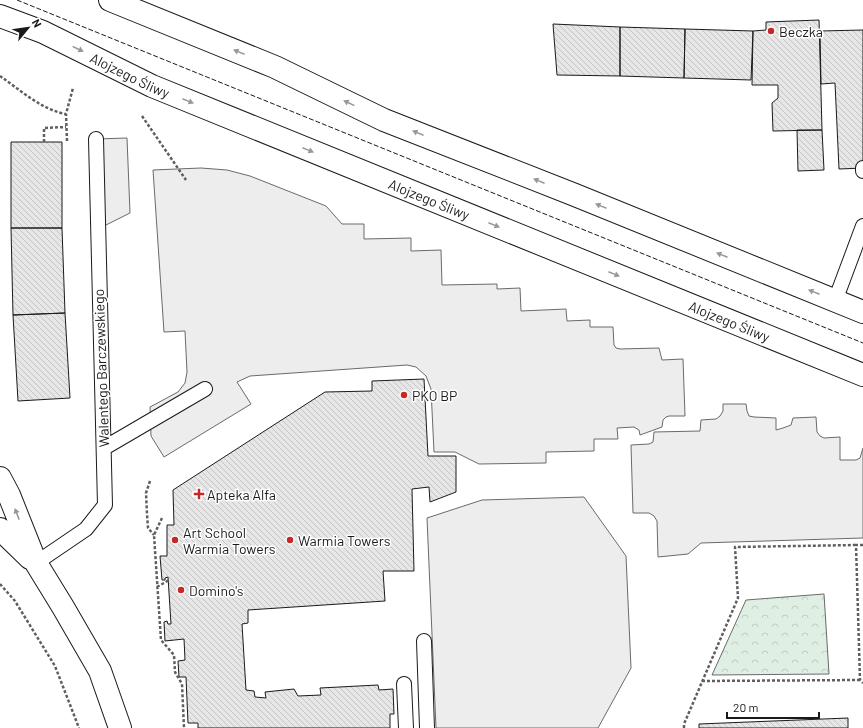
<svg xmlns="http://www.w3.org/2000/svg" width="863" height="728" viewBox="0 0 863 728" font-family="Barlow,sans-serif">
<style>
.forest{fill:url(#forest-crowns);stroke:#6a6a6a}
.parking{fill:#ededed;stroke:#6a6a6a}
.building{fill:url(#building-back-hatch);stroke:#1a1a1a}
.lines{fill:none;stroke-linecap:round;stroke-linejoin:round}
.service-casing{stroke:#1a1a1a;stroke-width:16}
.minor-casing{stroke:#1a1a1a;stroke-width:24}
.tertiary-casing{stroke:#1a1a1a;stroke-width:24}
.path{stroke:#5f5f5f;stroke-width:2.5;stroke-dasharray:3 2;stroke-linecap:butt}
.service{stroke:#fff;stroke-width:14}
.minor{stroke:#fff;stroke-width:22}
.tertiary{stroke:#fff;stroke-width:22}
.fence{stroke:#1a1a1a;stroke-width:1;stroke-dasharray:5 2;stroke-linecap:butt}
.oneway{fill:#989898}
.poi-dot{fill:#c62828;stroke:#fff;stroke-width:1.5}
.labels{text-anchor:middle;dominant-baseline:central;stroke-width:3;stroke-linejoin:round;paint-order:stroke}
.poi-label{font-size:14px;fill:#1a1a1a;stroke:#fff;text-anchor:start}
.street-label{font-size:14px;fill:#1a1a1a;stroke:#fff}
</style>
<defs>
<pattern id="forest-crowns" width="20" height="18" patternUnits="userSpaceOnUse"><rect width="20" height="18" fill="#e0efe3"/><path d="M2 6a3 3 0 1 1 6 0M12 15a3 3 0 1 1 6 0" fill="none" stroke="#c0ccc2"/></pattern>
<pattern id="building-back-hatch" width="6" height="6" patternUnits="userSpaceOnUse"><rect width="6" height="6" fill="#e6e6e6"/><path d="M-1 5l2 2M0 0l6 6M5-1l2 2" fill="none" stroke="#c5c5c5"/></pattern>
</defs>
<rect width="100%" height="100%" fill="#fff"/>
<path class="forest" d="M824,594L829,674L712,675L746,600Z"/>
<path class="parking" d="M127,138L130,213L98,229L96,139Z
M201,168L227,170L250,176L326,206L342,224H364V239L411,238V251L441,250L442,285L497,284V289L520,288L521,311L566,309L567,321L590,320V327H613L614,345L616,348L620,349L659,348L662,360L683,359L685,416H669L666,417L663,420L662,427L640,435L639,430L634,427L617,428L618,439H594V451L546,452V463L479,464L455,452H434L431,389L426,376L416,367L407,365L250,376L237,382L251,404L164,457L151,436L150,407L178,392L185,383L187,372L185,331L164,332L153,170Z
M723,404H746L747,411L749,416L754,417L776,418V430L783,428L791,425L793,418L816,417L817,432L820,436L824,438L840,437V460H856L860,458L863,448V538L701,543L688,554L658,557L657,521L654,516L649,513H633L631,445L649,444L653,442L654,432L700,431L701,420L716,419L720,416L723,411Z
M584,497L626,556L631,668L598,728H436L427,518L482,500Z"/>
<path class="building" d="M819,20L822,130L773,131L772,103L778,98V85H752L753,31L766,30V22Z
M553,24L620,27V76L557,75Z
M620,27L685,29L684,78L620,76Z
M685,29L753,31L751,80L684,78Z
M863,30V168L839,169L835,83L821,84L820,31Z
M797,130H822L824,170L798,171Z
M11,142H62V228H11Z
M11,228H62L65,313L13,315Z
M65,313L70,398L18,401L13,315Z
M424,379L428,456H456V492L430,502L429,487L412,489L414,571H383L385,601L248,610V623L242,624L246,690L254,691L255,697L266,698L265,692L294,689L298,696L321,695L320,688L378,685L379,690L393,689L394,714H390V728H198V723H188L186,677H179L178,661L185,660L184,639L165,641L164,622L167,621L168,624H171L168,577L165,578V580H162L160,556H167V525H174L173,490L325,392L372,391V381Z
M848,718V728H699V724Z"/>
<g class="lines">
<defs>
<path id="service" d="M863,168V171
M835,301L863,226
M104,448L205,389
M36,563L86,529L105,505L96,139
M424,641L427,728
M404,684L406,728"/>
<path id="minor" d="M0,478L9,495L36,563L63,607L100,671L120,728
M0,529L30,558"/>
<g id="tertiary">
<path d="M110,0L275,67L384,120L575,195L863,312"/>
<path id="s1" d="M0,16L43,32L152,86L863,375"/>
</g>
</defs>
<use href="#service" class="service-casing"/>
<use href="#minor" class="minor-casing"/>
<use href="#tertiary" class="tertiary-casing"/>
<path class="path" d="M0,76C20,90 42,110 66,114
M142,116L186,180
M67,141L66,114L73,88
M44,142V128L66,127
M150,481L146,493L147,514L148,528L154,535
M162,518L154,535L161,640L174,655L175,672L182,684L184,728
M863,545H856L860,680L863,683
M0,584L15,601L55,666L79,728
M157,587L169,580
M702,681L860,680
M684,728V724L738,598L735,547L856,545"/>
<use href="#service" class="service"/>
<use href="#minor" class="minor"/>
<use href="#tertiary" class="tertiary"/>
<path class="fence" d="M17,0L863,343"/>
</g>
<defs><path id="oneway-solid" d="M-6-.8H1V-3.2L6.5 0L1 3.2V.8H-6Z"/></defs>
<g class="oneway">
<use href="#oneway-solid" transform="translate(78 49) rotate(26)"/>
<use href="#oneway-solid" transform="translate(239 52) rotate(-158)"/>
<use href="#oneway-solid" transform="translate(188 101) rotate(22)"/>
<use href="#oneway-solid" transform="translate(349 103) rotate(-154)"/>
<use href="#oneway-solid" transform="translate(418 133) rotate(-158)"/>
<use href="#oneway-solid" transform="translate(308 150) rotate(22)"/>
<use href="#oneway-solid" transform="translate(539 181) rotate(-158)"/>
<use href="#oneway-solid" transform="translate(601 206) rotate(-158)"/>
<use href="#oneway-solid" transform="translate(494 225) rotate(22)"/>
<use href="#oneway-solid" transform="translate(722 255) rotate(-158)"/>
<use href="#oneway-solid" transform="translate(614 274) rotate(22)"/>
<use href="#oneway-solid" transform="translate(814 292) rotate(-158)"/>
<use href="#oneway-solid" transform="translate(17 514) rotate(-111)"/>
</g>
<g class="poi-dot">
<circle cx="771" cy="31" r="4"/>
<circle cx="404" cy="395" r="4"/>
<path d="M197 488h4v4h4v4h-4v4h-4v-4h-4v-4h4z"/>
<circle cx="175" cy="540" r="4"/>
<circle cx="290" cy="540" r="4"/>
<circle cx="181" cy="590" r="4"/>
</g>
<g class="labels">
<g class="poi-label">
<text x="779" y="31">Beczka</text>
<text x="412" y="395">PKO BP</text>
<text x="207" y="494">Apteka Alfa</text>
<text x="183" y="532">Art School<tspan x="183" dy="16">Warmia Towers</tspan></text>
<text x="298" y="540">Warmia Towers</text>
<text x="189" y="590">Domino's</text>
</g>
<g class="street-label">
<text stroke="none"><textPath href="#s1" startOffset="143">Alojzego Śliwy</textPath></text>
<text stroke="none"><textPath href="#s1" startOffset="467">Alojzego Śliwy</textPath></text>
<text stroke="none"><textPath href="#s1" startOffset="791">Alojzego Śliwy</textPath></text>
<text transform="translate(101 368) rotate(-92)">Walentego Barczewskiego</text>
</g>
</g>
<g transform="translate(28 28) rotate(61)" stroke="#ffffff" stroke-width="3" paint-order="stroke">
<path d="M0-3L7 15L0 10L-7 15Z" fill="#1a1a1a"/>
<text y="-6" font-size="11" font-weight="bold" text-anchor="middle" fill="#1a1a1a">N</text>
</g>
<path d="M727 712v6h92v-6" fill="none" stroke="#1a1a1a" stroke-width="2"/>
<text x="733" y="712" font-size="12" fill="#1a1a1a" stroke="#ffffff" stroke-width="3" paint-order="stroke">20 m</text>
</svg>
